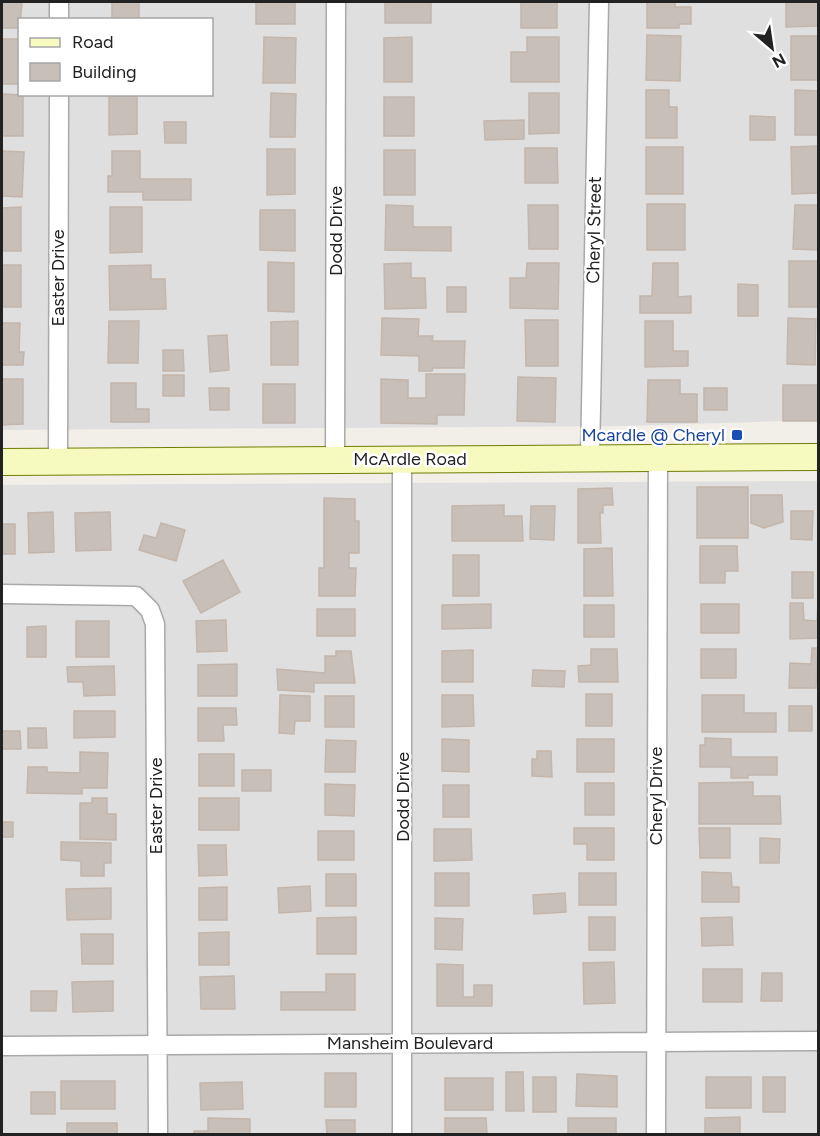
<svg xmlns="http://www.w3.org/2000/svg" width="820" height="1136" viewBox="0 0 820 1136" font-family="Figtree,sans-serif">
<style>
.residential{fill:#e0dfdf;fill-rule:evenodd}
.building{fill:#c7bfb8;stroke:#c4b6ab;stroke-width:1.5}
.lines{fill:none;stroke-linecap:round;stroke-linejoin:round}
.minor-casing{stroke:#a9a9a9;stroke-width:21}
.secondary-casing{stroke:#707d05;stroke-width:28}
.minor{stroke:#fff;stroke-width:18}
.secondary{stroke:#f7fabf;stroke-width:26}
.transit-dot{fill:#1a4fb4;stroke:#fff;stroke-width:2}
.labels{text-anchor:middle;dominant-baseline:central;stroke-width:5;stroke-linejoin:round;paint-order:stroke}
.street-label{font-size:18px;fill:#222;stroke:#fff}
.transit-label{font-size:18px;fill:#164399;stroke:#fff;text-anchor:end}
</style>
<rect width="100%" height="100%" fill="#f2efe9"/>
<path class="residential" d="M2,2H818V420L625,426L2,430ZM20,20H212V94H20Z
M818,481V1134H2V485Z"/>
<path class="building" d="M2,2H22L20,28H2Z
M112,2H139V20H112Z
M256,2H295V24H256Z
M385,2H431V23H385Z
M521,2H557V28H521Z
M647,2H675V7H691V24H679V28H647Z
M786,2H818V26L786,27Z
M647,35L681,36L680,81L646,80Z
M791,36H818V80H791Z
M264,37L296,38L295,83H263Z
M412,37V82H384V38Z
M527,37H559V82H511V52H527Z
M2,39H20V84H2Z
M646,90H669V107H677V138H646Z
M795,90L818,91V135H795Z
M271,93L296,94L295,137H270Z
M529,93H559V133L529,134Z
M2,94L23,95V136H2Z
M109,94H137V134L109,135Z
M384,97H414V136H384Z
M750,116L775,117V140H750Z
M524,120V139L485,140L484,121Z
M164,122H186V143H165Z
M818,146V193L792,194L791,147Z
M646,147H683V194H646Z
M525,148H557L558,183H525Z
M267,149H295V194L267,195Z
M384,150H415V195H384Z
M2,151L24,152L22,197L2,196Z
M112,151H140V179H191V200H143V192H108V176H112Z
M647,204H685V250H647Z
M386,205L413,206V227H451V251L385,250Z
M528,205H558V249H529Z
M795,205H818V250L793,249Z
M21,207V251H2V208Z
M110,207H142V252L110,253Z
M260,210H295V251L260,250Z
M789,261H818V307H789Z
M268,262L294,263V312L268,311Z
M411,263V278H425L426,308L385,309L384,264Z
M527,263H559L558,309L510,308V278H526Z
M653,263H678V297L691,296V313H640V296H652Z
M2,265H21V307H2Z
M151,265V279H165L166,309L110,310L109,266Z
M738,284L758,285V316H738Z
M447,287H466V312H447Z
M382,318L419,319L418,336H433L432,341H465L464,368H433L432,371H419V356L381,355Z
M788,318L816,319L815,365L787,364Z
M525,320H558V366H526Z
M109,321H139L138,363H108Z
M298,321V365H271V322Z
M645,321H673V351H688V366L645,367Z
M2,323H20L19,352H24L23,365H2Z
M227,335L229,370L210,372L208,336Z
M163,350H183L184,371H163Z
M426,374H465L464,415H437V424L381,423V379L408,380V398H426Z
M163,375H184V396H163Z
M518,377L556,378L555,422L517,421Z
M2,379H23V424L2,425Z
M648,380H680V394H697V422H647Z
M111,383H136V409H149V422H111Z
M263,384H295V423H263Z
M783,385H818V421H783Z
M209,388H229V410H210Z
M704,388H727V410H704Z
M697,487H748V538H697Z
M612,488L613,505H603V513H600L601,543H578V489Z
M751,495H782L783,522L764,528L751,523Z
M324,498L355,499V521H359V553H349V568H356L355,596H319V568H324Z
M504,505V516H522L523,541H452V506Z
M531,506H555L554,540L530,539Z
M791,511H813L812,540L791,539Z
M53,512L54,552L29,553L28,513Z
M110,512L111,550L76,551L75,513Z
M161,523L185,530L176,561L139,550L144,535L156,538Z
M2,524H15V554H2Z
M700,546H737L738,571H725V583H700Z
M612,548L613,596H584V549Z
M453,555H479V596H453Z
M223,560L240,592L201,613L183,581Z
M792,572H813V598H792Z
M790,603H803L804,620L817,621L818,603V638L790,639Z
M491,604V628L442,629V605Z
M701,604H739V633H701Z
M584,605H614V637H584Z
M317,609H355V636H317Z
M226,620L227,651L197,652L196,621Z
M76,621H109V657H76Z
M46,626V657H27V627Z
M812,648H818L816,688H789L790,663L811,664Z
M591,649H617L618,682H579L578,666L591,665Z
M701,649H736V678H701Z
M473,650V682H442V651Z
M336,651H351L355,683H314V692L278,690L277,669L325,673V656H336Z
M237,664V696H198V665Z
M114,666L115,695L84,696L83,682H68L67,667Z
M533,670L565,671L564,687L532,686Z
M586,694H612V726H586Z
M280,695L310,696V721H295L294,734L279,733Z
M442,695H473L474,726L442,727Z
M702,695H744V713H776V732H702Z
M325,696H354V727H325Z
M789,706H812V731H789Z
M198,708H236L237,725H223L224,741H198Z
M74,711H115V737L74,738Z
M28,728H46L47,748H28Z
M2,731H20L21,749H2Z
M705,738L731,739V757H777V775H748V778H731V767H700V745H705Z
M442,739L469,740V772L442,771Z
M577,739H614V772H577Z
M326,740L356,741L355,772H325Z
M537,751H551L552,777L532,776V759H537Z
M80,752L108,753L107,788H82V794L27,793L28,767H47V772L80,773Z
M199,754H234V786H199Z
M242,770H271V791H242Z
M753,782V796H780L781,824H699V783Z
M585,783H614V815H585Z
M325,784L355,785L354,816L325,815Z
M443,785H469V817H443Z
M92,798H107V814H116V840L80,839V803H92Z
M199,798H239V830H199Z
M2,822H13V837H2Z
M574,828H614V860H587V844H574Z
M699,828H730V858H700Z
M434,829H471L472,860L434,861Z
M318,831H354V860H318Z
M760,838L780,839L779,863H760Z
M61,842L111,843V863H104V876H81V861L61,860Z
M198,845H226L227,875L199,876Z
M702,872L731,873L732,887H739V902H702Z
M435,873H469V906H435Z
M579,873H616V905H579Z
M326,874H356V906H326Z
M310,886L311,911L279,913L278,888Z
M227,887V920H199V888Z
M111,888V919L67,920L66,889Z
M565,893L566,912L534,914L533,895Z
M356,917V954H317V918Z
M589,917H615V950H589Z
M732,917L733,945L702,946L701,918Z
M435,918L463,919L462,950L435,949Z
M229,932V965H199V933Z
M81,934H113V964H82Z
M614,962L615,1003L584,1004L583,963Z
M437,964L463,965V997H474V985H492V1006H437Z
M703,969H742V1002H703Z
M762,973H782V1001H761Z
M326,974H355V1010H281V992H326Z
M234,976L235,1009H201L200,977Z
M113,981V1011L73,1012L72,982Z
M31,991H57L56,1011H31Z
M506,1072H523L524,1111H506Z
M325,1073H356V1107H325Z
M577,1074L617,1076V1107L576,1106Z
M533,1077H556V1112H533Z
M706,1077H751V1108H706Z
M763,1077H785V1112H763Z
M445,1078H493V1110H445Z
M61,1081H115V1109H61Z
M242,1082L243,1109L201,1110L200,1083Z
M31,1092H55V1114H31Z
M740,1117V1134H705V1118Z
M208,1118L250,1119V1134H194V1131H208Z
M445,1118H486L487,1134H445Z
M568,1118H616V1134H568Z
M326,1120H355V1134H327Z
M67,1123H117V1134H67Z"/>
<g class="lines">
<defs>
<path id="minor" d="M59,20V2
M590,458L599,2
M402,459V1134
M335,460L336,2
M58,462L59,94
M2,594L136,596L150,610L155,624L158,1134
M2,1046L818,1041
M656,1134L658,458"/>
<path id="secondary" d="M2,462L818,457"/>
</defs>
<use href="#minor" class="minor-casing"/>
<use href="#secondary" class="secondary-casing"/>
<use href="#minor" class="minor"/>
<use href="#secondary" class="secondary"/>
</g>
<rect class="transit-dot" x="731" y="429" width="12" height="12" rx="3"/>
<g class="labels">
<g class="street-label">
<text transform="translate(594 230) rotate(-89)">Cheryl Street</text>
<text transform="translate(336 231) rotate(-90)">Dodd Drive</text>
<text transform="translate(58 278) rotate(-90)">Easter Drive</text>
<text x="410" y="459">McArdle Road</text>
<text transform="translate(656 796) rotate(-90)">Cheryl Drive</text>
<text transform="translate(403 797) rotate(-90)">Dodd Drive</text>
<text transform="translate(156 806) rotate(-90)">Easter Drive</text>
<text x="410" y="1043">Mansheim Boulevard</text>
</g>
<g class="transit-label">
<text x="725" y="435">Mcardle @ Cheryl</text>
</g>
</g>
<rect width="820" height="1136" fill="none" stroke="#222222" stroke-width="6"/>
<rect x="18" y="18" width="195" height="78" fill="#ffffff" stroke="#a7a7a7" stroke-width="1.5"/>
<rect x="30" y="38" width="30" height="9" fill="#f7fabf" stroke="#a7a7a7" stroke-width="1.5"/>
<text x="72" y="48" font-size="18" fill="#222222">Road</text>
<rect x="30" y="63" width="30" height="18" fill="#c7bfb8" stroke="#a7a7a7" stroke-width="1.5"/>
<text x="72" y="78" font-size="18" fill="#222222">Building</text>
<g transform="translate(772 48) rotate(151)" stroke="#ffffff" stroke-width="4.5" paint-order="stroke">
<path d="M0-4.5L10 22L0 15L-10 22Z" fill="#222222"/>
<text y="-9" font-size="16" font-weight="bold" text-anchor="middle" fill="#222222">N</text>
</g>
</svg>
